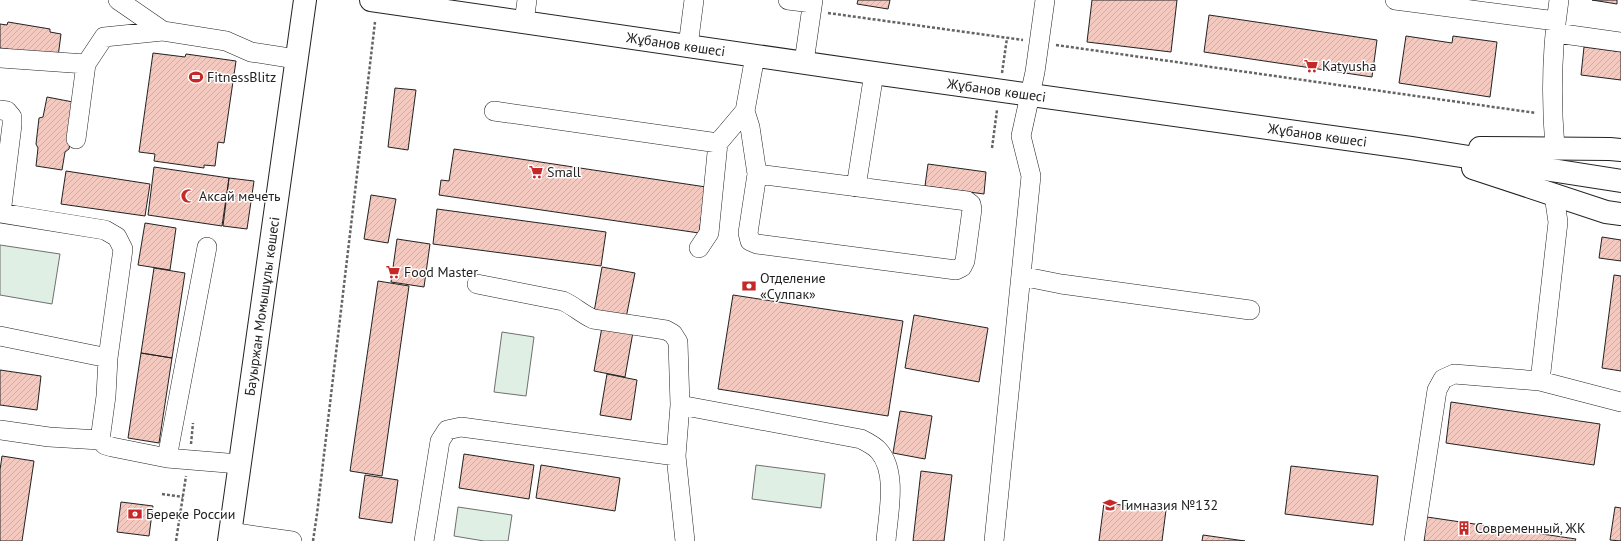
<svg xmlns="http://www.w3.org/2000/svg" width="1621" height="541" viewBox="0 0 1621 541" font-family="'PT Sans',sans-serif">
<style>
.park{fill:#e0efe3;stroke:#6f6f6f}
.building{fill:url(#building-hatch);stroke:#222}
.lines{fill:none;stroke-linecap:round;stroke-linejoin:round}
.minor-casing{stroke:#222;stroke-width:20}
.major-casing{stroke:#222;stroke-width:24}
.path{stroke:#646464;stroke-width:2.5;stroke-dasharray:3 2;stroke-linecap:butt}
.minor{stroke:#fff;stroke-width:19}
.major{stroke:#fff;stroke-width:22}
.labels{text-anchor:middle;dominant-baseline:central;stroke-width:3;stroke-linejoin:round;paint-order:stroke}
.street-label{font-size:14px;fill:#222;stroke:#fff}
.poi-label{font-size:14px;fill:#222;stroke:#fff;text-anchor:start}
</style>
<defs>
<pattern id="building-hatch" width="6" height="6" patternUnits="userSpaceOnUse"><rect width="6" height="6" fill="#f3c9c0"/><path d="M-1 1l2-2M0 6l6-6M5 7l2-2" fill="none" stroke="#d0aca5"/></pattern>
</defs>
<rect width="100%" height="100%" fill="#fff"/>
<path class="park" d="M0,245L60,254L52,304L0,295Z
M502,332L534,337L526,396L494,392Z
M756,465L825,474L821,508L752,499Z
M458,507L512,515L508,541H484L454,536Z"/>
<path class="building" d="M858,0H890L888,9L857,4Z
M1092,0H1177L1171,52L1087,42Z
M1592,0H1617V4Z
M1209,15L1377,40L1372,77L1204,52Z
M8,22L50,29V32L61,34L58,57L0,48V24L7,25Z
M1406,36L1452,43L1453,36L1497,42L1490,97L1399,83Z
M1584,47L1621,52V80L1581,75Z
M153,53L185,57L186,54L236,61L224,143L218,142L215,166L204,165V168L154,161L155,154L139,152Z
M395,88L416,90L408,150L388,147Z
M47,97L73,102V124L69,149L65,152L62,170L36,166L38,148L36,144L39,118L43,117Z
M454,149L706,187L699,233L439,195L441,180L449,181Z
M928,164L986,172L984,194L925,186Z
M154,167L229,178L222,226L148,215Z
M66,171L150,184L145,216L61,204Z
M229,178L254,181L247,229L223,226Z
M371,195L396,199L388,243L364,239Z
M437,209L606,232L601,266L433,244Z
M145,223L176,228L170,270L138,265Z
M1602,237L1621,240V261L1599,258Z
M397,239L430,244L424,287L391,282Z
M602,267L635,273L626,318L594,312Z
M154,268L185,273L172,358L141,353Z
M1614,275L1621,276V371L1602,368Z
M378,281L409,286L382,476L350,471Z
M733,295L903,321L888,416L718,389Z
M914,315L988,328L979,382L905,368Z
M602,327L633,332L625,377L594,371Z
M141,353L172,358L159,443L128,438Z
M0,370L41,376L37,410L0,405Z
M607,374L637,380L631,420L600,415Z
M1451,402L1600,424L1594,465L1446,443Z
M900,411L932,416L925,459L893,453Z
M464,454L534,465L529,499L459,488Z
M2,456L34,461L22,541H0V470Z
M541,465L620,478L615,511L536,498Z
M1291,466L1378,476L1373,525L1285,514Z
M921,471L952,475L944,541H913Z
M365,475L398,480L392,523L359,518Z
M121,502L153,506L149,536L117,532Z
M1104,503L1166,510L1162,541H1099Z
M1615,507L1621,508V541L1610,540Z
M1427,517L1576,539L1575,541H1424Z
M1203,535L1245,541H1202Z"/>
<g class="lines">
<defs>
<path id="minor" d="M118,0L163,31
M788,0L812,3
M1395,0L1556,21
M524,22L527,0
M1556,33L1621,42
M688,46L694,0
M755,56L745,111L750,127L757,174L748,233L750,241L757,244L956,270L962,267L965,261L972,209L971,204L967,201L757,174
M0,58L86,64
M804,62L813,0
M0,110L7,111L12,117V125L1,213
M494,111L718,143
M76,139L86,64L104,37L163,31L226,41L251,52L296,59
M1555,148C1551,101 1552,47 1559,0
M856,187L874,73
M0,213L105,230L117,237L123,249L108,358L106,396L100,440
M699,248L709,233L718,143L745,111
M1021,276L1061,284L1250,310
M477,284L563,301C574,306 582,314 593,319L666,330L673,334L678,342L680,405L676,456L685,541
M0,336L108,358
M1540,381L1558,222L1554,195
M680,405L861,439C867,442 875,446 879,451C898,473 888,514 886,541
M0,430L49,437L100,440L105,445L112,447L167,458L239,464
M167,458L207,247
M230,532L292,541
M424,541L440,441L447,430L461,427L676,456
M994,541L1031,176L1021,136L1035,72L1045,0
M1414,541L1437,390L1443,379L1454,374L1540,381L1621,402"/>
<g id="major">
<path id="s1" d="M371,0L874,73L1411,148L1621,181"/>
<path d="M1480,148L1610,149L1621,150"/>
<path d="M1473,168L1606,212L1621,214"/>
<path id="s2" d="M229,541L305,0"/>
</g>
</defs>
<use href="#minor" class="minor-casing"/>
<use href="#major" class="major-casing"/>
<path class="path" d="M828,13L1023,40
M1056,45L1536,113
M1002,73L1007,38
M992,148L997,110
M191,444L193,423
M162,494L183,497
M176,541L186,476
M313,541L317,514L375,22"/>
<use href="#minor" class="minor"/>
<use href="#major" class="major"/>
</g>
<defs>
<symbol id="supermarket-bare" viewBox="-9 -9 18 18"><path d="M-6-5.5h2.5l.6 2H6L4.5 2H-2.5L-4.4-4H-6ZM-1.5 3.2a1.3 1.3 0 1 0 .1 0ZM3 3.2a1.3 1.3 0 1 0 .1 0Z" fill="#c62828" stroke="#fff" stroke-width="2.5" paint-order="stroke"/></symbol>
<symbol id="stadium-bare" viewBox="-9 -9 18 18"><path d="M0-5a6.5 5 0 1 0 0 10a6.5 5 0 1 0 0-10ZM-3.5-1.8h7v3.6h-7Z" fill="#c62828" stroke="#fff" stroke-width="2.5" paint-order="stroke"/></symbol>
<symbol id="mosque-bare" viewBox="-9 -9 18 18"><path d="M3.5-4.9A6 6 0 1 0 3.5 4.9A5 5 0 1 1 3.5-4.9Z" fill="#c62828" stroke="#fff" stroke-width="2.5" paint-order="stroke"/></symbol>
<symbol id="bank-bare" viewBox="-9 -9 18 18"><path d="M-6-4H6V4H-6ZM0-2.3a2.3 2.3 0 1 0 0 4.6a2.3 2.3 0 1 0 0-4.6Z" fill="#c62828" stroke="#fff" stroke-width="2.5" paint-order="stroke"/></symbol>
<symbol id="school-bare" viewBox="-9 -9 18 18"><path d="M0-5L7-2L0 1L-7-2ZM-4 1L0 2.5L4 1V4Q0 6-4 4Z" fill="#c62828" stroke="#fff" stroke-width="2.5" paint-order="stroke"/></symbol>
<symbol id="building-bare" viewBox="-9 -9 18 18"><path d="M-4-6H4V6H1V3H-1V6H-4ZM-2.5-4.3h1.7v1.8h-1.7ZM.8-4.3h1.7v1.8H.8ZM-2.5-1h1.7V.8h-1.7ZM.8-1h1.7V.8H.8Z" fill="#c62828" stroke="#fff" stroke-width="2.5" paint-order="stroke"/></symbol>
</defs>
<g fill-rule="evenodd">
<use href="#supermarket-bare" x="1301" y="56" width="20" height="20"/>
<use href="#stadium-bare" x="186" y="67" width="20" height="20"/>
<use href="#supermarket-bare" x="526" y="162" width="20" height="20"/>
<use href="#mosque-bare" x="178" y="186" width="20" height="20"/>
<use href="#supermarket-bare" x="383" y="262" width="20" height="20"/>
<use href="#bank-bare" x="739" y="276" width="20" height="20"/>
<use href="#school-bare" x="1100" y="495" width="20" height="20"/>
<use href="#bank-bare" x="125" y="504" width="20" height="20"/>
<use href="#building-bare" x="1454" y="518" width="20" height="20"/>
</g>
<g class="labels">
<g class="street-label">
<text stroke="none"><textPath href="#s1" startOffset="308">Жұбанов көшесі</textPath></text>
<text stroke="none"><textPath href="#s1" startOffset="632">Жұбанов көшесі</textPath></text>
<text stroke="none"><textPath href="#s1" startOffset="956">Жұбанов көшесі</textPath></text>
<text stroke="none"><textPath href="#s2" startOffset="237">Бауыржан Момышұлы көшесі</textPath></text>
</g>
<g class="poi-label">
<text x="1322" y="66">Katyusha</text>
<text x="207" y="77">FitnessBlitz</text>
<text x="547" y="172">Small</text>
<text x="199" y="196">Аксай мечеть</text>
<text x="404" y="272">Food Master</text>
<text x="760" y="278">Отделение<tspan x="760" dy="16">«Сулпак»</tspan></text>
<text x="1121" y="505">Гимназия №132</text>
<text x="146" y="514">Береке России</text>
<text x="1475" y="528">Современный, ЖК</text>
</g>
</g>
</svg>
